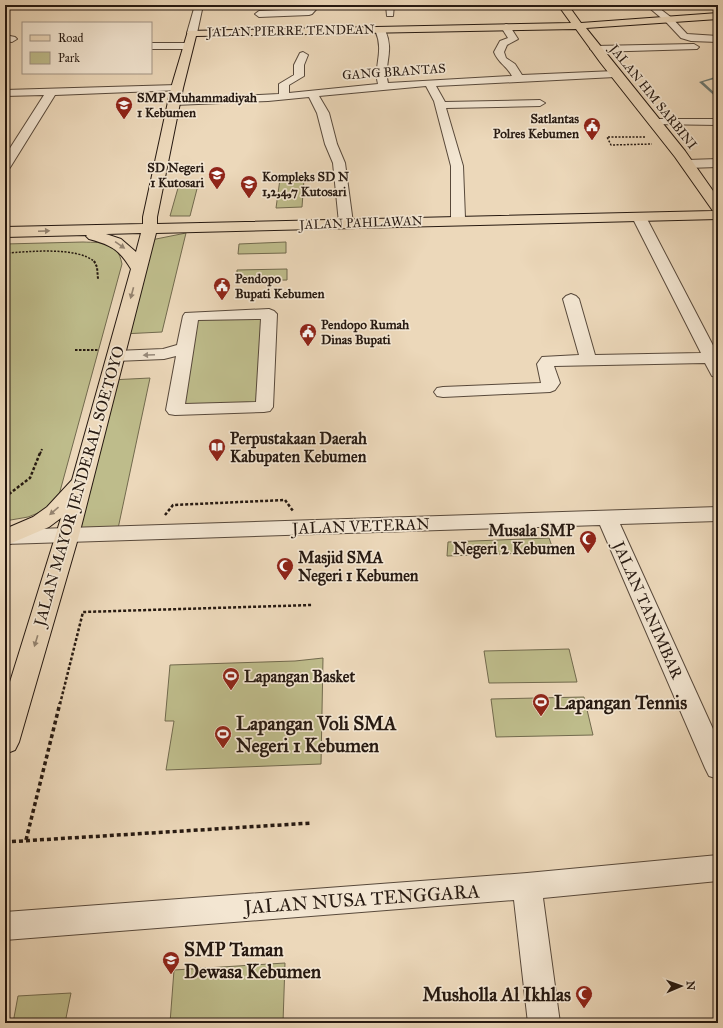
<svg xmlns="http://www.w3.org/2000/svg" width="723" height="1028" viewBox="0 0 723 1028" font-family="'IM FELL Great Primer',serif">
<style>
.green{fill:#bebc8b;stroke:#726a4e}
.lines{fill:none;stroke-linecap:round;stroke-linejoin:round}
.stream{fill:#6b7973;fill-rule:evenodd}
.minor-casing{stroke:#58493b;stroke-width:2}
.major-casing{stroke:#261911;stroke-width:2}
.path-far3{stroke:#261911;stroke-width:1.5;stroke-dasharray:2 1.5;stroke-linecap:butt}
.path-far2{stroke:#261911;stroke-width:2;stroke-dasharray:2.5 1.5;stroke-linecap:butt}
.path-far1{stroke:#261911;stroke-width:2.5;stroke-dasharray:3 2;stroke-linecap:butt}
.path{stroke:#261911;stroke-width:3.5;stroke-dasharray:4 3;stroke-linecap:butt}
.minor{fill:#f3e6d2;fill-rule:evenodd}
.major{fill:#ecd8ba;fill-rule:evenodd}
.oneway{fill:#93826e}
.oneway2{fill:#978a7b}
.labels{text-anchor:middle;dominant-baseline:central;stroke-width:3.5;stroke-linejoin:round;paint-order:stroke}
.far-street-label{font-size:13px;fill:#261911;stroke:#f3e6d2}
.far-poi-label{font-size:13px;font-weight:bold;fill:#261911;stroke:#f3e6d2;text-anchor:start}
.poi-label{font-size:16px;font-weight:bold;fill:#261911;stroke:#f3e6d2;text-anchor:start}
.street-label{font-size:16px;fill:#261911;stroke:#f3e6d2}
.near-poi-label{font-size:19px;font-weight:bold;fill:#261911;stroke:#f3e6d2;text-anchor:start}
.near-street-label{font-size:19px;fill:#261911;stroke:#f3e6d2}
</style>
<rect width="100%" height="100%" fill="#ecd8ba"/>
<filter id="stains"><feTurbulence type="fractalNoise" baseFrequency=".005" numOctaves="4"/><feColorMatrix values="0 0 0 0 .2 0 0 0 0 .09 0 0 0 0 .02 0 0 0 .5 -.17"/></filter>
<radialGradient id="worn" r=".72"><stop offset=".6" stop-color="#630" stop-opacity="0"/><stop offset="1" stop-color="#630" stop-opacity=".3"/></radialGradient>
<path class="green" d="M280,179H304L302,207L276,208Z
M180,181H199L190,216H170Z
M186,233L162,332L122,334L146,241Z
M83,242C104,243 117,240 122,264L59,495L48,509L28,517L5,521V244Z
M286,242V253L238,254L239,244Z
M287,269V280L237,281V270Z
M269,314L264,407L175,410L191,316Z
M150,378L116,538L77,540L110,380Z
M549,538L554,552L447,556L448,542Z
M569,649L577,682L489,683L484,651Z
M323,658L321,764L166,770L174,721H165L170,665L295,661Z
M584,697L593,735L496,737L491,699Z
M285,963L283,1023H170L174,970Z
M71,993L65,1023H13L18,996Z"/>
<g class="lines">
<path class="stream" d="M718,76V78L703,82L718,96V99L699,82Z"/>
<defs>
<path id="minor" d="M195,5H203L197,33L192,36L187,33Z
M311,5H320L312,14L309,15L259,17L255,14L259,11L307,9Z
M386,5H394L393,16H387Z
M646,5H655L672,18L687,34L718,36V42L691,41L681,38L666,22Z
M506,24L509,25L518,39L507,45L504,52L506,58L515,64L522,75L615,71L620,74L615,77L436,86L445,102L540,100L545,103L540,106L446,108L463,166L465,218C461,223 458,224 451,223L449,220L451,217V166L434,101L426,86L319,96L329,113L337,144L345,163L353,223L351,226H341L339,223L333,163L325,144L317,113L309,97L268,101L175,105L170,102L175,99L279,94V84L294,75V65L300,53L303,52L308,55L304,65V76L289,85V93L378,84C373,65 385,52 375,30L380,27L385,30C395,52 383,64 388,83L512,76C506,65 499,64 494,52L500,41L508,38L501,27Z
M5,35L15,37L17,39L12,42L5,41Z
M151,43H188L193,46L188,49H151Z
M694,44L699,47L697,49L595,52L590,49L595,46Z
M177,85L182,88L181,90L55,95L11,166L9,169L5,170V156L44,95L5,96V90Z
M655,119H718V125L651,124L649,122Z
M718,159V167L687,168L683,167L681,164L683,161L687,160Z
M639,213L644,214L646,217L718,355V377L712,376L705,363L554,366L560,383L555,390L550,392L443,397L437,396L434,392L437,388L443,387L541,383L537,364L542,357L579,355L563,299L566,296L571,294L576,296L579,299L595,355L701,353L632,217L634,214Z
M269,309L274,311L277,314L273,407L270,411L264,412L175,415L169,414L166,410L176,356L164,359L116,361L110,359L108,356L110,353L116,351L163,349L177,345L183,316L185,313ZM261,319L256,402L185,404L198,320Z
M718,507V521L620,524L718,740V779L709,776L705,768L600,525L5,544V530Z
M718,855V881L543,898L560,1023H528L514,900L5,940V912L527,873Z"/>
<path id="major" d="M558,5H568L581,23L718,13V19L586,28L685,151L718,198V219L156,233L79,535L19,742L15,750L5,754V698L61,518L49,527L7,545L5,544V529L33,517L47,507L72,480L131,269C119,249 111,245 89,239L86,236L87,235L5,237V227L143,224V217L171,88L188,31L571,23ZM576,29L600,62L675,157L713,211L157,224V217L183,88L196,36ZM141,233L136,252L121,239L106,234Z"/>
</defs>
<use href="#minor" class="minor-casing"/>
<use href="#major" class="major-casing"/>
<path class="path-far3" d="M645,137H607L611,145L652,144
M5,253C28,252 77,246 95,262"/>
<path class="path-far2" d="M94,261L97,267L98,279
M75,350H99
M40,454L42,449"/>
<path class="path-far1" d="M5,497L30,478L40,453
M165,515L173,505L285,500L293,511
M60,704L83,612L312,605"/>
<path class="path" d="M26,840L60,703
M5,842L312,823"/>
<use href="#minor" class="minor"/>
<use href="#major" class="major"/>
</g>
<defs><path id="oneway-solid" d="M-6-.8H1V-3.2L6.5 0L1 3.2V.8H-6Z"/></defs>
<g class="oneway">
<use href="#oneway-solid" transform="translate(44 231) rotate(-2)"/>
<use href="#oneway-solid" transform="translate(120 245) rotate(35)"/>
<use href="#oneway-solid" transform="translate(132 293) rotate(105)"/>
<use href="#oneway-solid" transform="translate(54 511) rotate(139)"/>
<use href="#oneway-solid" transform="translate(36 641) rotate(107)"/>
</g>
<use class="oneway2" href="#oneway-solid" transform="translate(149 355) rotate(177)"/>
<defs>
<symbol id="school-pin" viewBox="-11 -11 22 30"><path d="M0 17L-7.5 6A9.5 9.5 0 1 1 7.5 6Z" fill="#8f2418" stroke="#f3e6d2"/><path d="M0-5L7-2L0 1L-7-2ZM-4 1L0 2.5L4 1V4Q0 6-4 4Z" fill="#fff"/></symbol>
<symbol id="civic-pin" viewBox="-11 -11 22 30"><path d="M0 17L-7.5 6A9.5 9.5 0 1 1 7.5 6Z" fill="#8f2418" stroke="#f3e6d2"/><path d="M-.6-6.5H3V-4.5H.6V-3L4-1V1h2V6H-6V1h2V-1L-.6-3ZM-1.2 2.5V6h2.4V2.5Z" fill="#fff"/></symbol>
<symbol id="library-pin" viewBox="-11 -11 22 30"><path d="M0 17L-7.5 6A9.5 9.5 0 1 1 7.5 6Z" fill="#8f2418" stroke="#f3e6d2"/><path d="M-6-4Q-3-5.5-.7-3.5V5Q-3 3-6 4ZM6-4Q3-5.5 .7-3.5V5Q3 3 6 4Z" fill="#fff"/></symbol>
<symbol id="mosque-pin" viewBox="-11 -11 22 30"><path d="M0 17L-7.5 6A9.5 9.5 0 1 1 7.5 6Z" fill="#8f2418" stroke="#f3e6d2"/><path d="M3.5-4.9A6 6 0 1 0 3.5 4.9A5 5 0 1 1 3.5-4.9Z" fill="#fff"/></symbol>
<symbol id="stadium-pin" viewBox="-11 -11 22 30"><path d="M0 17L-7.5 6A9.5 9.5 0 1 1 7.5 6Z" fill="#8f2418" stroke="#f3e6d2"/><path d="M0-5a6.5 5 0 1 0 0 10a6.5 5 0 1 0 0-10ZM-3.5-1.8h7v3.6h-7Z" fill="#fff"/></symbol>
</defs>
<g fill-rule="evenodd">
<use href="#school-pin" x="114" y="95" width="20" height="27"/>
<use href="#civic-pin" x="582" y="116" width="20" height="27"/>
<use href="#school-pin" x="207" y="165" width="20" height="27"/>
<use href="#school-pin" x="239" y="174" width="20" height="27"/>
<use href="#civic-pin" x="212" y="276" width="20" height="27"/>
<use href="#civic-pin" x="298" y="322" width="20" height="27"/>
<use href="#library-pin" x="207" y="437" width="20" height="27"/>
<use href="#mosque-pin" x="578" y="529" width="20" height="27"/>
<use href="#mosque-pin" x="275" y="556" width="20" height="27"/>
<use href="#stadium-pin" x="221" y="666" width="20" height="27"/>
<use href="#stadium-pin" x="531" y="692" width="20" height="27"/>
<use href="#stadium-pin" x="213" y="724" width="20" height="27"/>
<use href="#school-pin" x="161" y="950" width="20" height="27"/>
<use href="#mosque-pin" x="574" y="984" width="20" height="27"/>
</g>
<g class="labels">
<g class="far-street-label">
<text transform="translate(291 31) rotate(-1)">JALAN PIERRE TENDEAN</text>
<text transform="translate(394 72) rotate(-4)">GANG BRANTAS</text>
<text transform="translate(653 97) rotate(51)">JALAN HM SARBINI</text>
<text transform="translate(361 223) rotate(-2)">JALAN PAHLAWAN</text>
</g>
<g class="far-poi-label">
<text x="137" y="98">SMP Muhammadiyah<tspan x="137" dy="15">1 Kebumen</tspan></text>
<text x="579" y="119" text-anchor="end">Satlantas<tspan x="579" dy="15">Polres Kebumen</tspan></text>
<text x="204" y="168" text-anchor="end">SD Negeri<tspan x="204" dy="15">1 Kutosari</tspan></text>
<text x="262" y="177">Kompleks SD N<tspan x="262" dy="15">1,2,4,7 Kutosari</tspan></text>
<text x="235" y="279">Pendopo<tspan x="235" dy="15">Bupati Kebumen</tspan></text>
<text x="321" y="325">Pendopo Rumah<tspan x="321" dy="15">Dinas Bupati</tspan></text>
</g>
<g class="poi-label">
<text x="230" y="438">Perpustakaan Daerah<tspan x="230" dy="18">Kabupaten Kebumen</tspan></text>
<text x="575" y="530" text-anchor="end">Musala SMP<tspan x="575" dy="18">Negeri 2 Kebumen</tspan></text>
<text x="298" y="557">Masjid SMA<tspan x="298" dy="18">Negeri 1 Kebumen</tspan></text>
<text x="244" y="676">Lapangan Basket</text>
</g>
<g class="street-label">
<text transform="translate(79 486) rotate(-74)">JALAN MAYOR JENDERAL SOETOYO</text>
<text transform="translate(361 526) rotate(-2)">JALAN VETERAN</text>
<text transform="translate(648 610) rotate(66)">JALAN TANIMBAR</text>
</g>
<g class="near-poi-label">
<text x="554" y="702">Lapangan Tennis</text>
<text x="236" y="723">Lapangan Voli SMA<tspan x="236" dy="22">Negeri 1 Kebumen</tspan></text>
<text x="184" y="949">SMP Taman<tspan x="184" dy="22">Dewasa Kebumen</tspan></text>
<text x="571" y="994" text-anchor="end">Musholla Al Ikhlas</text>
</g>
<g class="near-street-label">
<text transform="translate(362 899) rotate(-4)">JALAN NUSA TENGGARA</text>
</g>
</g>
<rect width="723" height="1028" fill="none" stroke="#ecd8ba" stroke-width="20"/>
<rect x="6" y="6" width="711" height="1016" fill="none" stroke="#261911" stroke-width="2"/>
<rect x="10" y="10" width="703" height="1008" fill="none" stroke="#261911"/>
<rect x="22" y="22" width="130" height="52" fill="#f3e6d2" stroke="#a19485"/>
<rect x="30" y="35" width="20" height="6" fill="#ecd8ba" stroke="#a19485"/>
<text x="58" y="42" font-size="12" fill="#261911">Road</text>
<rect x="30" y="52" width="20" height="12" fill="#bebc8b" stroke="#a19485"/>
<text x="58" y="62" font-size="12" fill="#261911">Park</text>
<g transform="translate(681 986) rotate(88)" stroke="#f3e6d2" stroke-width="3" paint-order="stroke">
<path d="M0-3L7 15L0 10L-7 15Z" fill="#261911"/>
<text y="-6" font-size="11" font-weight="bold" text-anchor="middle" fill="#261911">N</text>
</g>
<rect width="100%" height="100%" filter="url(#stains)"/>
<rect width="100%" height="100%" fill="url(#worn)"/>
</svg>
